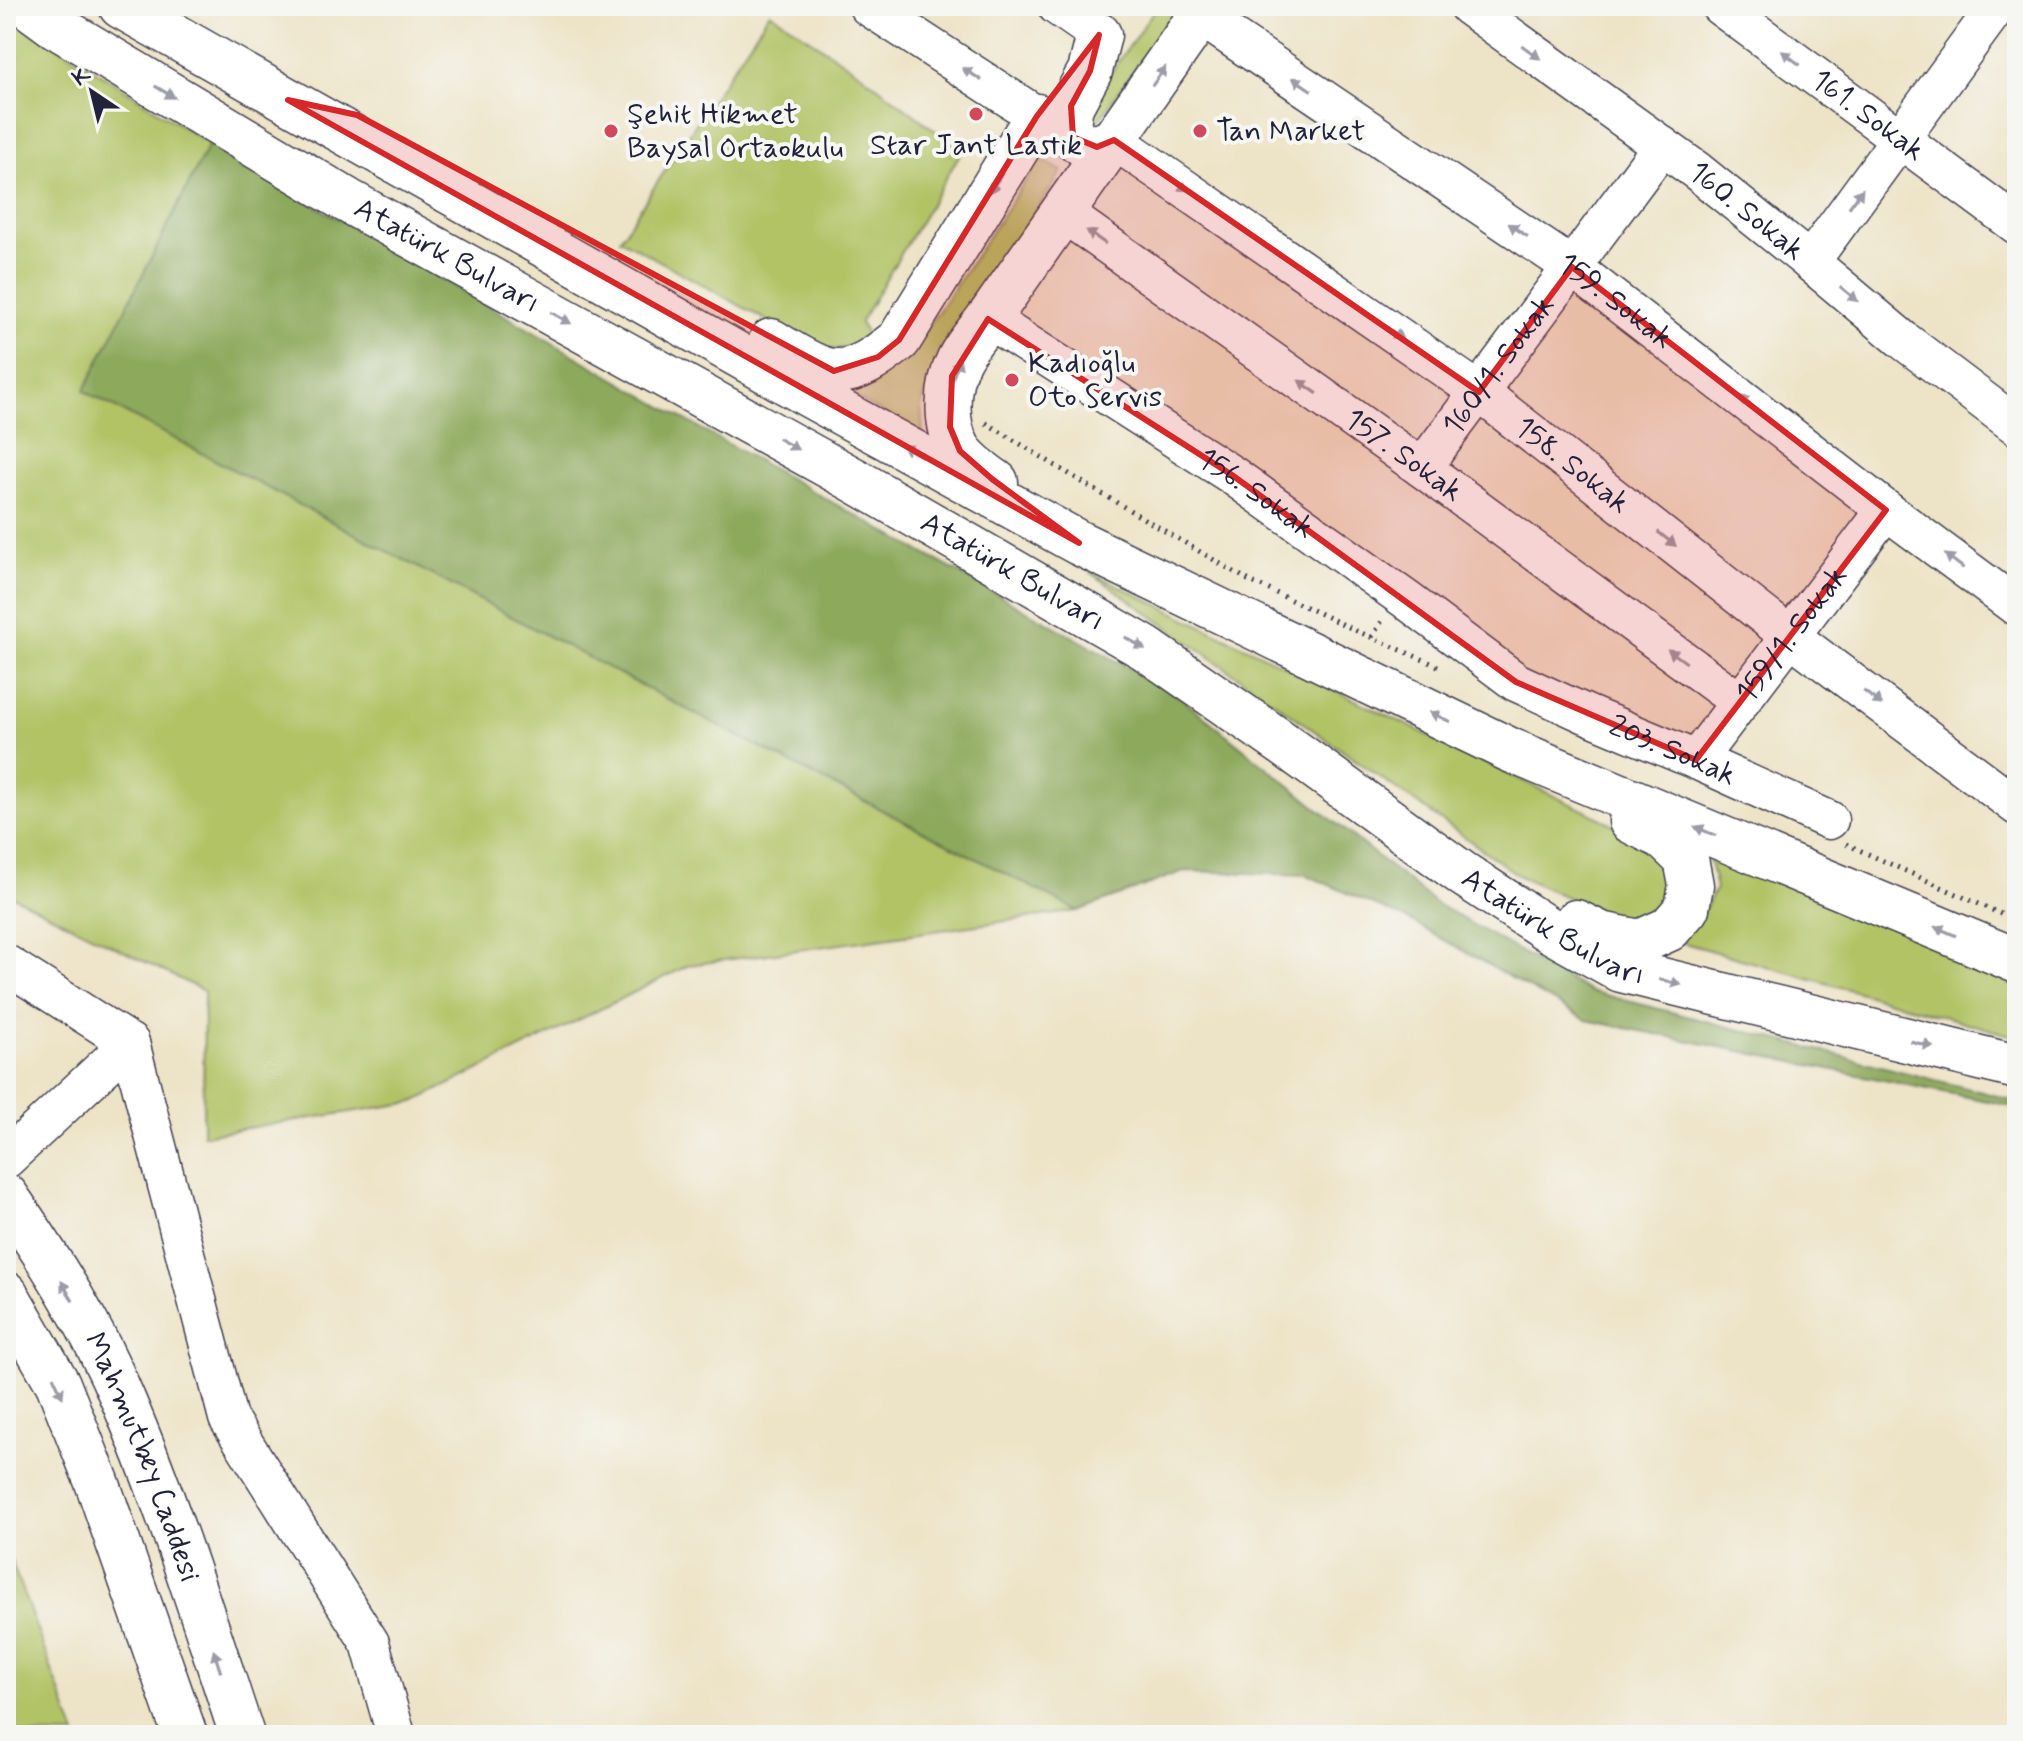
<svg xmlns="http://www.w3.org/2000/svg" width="2023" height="1741" viewBox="0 0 2023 1741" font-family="Mynerve,sans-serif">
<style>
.green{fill:#b2c366;stroke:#6a7250;stroke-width:2}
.forest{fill:#8da95b;stroke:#58664b;stroke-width:2}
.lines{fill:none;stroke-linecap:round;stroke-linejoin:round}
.minor-casing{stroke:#403f50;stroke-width:41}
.major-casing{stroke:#403f50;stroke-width:47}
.highway-casing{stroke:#403f50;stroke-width:47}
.path{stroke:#403f50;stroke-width:5;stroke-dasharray:2 6;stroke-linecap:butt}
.minor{stroke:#fff;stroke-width:38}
.major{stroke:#fff;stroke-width:44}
.highway{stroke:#fff;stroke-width:44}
.oneway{fill:#9c9ca7}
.marked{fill:#d62828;fill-opacity:0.2;stroke:#d62828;stroke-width:6;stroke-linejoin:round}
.poi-dot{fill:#d1495b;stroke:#f6f6f2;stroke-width:3}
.labels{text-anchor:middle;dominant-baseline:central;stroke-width:8;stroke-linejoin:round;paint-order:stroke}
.poi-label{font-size:30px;fill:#22223b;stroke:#f6f6f2;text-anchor:start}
.street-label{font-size:30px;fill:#22223b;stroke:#f6f6f2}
</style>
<rect width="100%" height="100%" fill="#f6f6f2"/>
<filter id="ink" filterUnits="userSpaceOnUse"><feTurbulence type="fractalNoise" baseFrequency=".0125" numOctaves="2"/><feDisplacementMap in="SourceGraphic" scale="16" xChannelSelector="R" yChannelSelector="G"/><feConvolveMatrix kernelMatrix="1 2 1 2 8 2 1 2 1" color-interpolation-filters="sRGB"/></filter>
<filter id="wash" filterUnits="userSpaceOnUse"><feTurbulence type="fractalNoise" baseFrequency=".006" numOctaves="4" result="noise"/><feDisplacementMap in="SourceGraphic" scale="32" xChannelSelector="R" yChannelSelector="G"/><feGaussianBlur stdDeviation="1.8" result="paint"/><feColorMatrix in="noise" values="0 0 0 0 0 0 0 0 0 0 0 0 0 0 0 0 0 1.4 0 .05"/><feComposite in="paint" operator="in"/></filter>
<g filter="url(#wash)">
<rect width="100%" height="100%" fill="#ede3c6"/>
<path class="green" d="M1157,6H1178L1097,123L1082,114Z
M770,12L861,74L962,151L860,323L868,336C847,349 838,353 813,346L620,239Z
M6,13L209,144L85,391L709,721L1078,911L689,965L414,1102L203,1135L204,991L6,893Z
M1040,159L1062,171L931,376L921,407L923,435L840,389L906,360Z
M1090,572L1610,823L1667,853L1673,876L1663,898L1645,916L1623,922L1521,877Z
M1706,844L2017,979V1037L1677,941L1702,914L1716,888Z
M6,1547L76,1735H6Z"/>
<path class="forest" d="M209,144L715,437L1176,694L1435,903L1589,991L2017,1101V1107L1586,1020L1410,921L1307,875L1184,871L1078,911L709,721L84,391Z"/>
</g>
<g filter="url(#ink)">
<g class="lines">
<defs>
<g id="minor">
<path d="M868,6L1037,116"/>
<path d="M1057,6L1099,35"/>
<path id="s1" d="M1468,6L1697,171L1810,262L1903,340L2017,426"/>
<path id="s2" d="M1720,6L2017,225"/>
<path id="s3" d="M1200,16L1572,267L1886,510L2017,607"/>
<path id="s4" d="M1114,140L1479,392L1790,636L2017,806"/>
<path id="s5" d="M1063,213L1422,468L1740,702"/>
<path d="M1810,262L1997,6"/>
<path id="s6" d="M988,319L1232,475L1408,601L1516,682L1586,714L1696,760L1829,820"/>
<path id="s7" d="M1422,468L1662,146"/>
<path id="s8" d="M1696,760L1886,510"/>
<path d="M6,964L130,1043"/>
<path d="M6,1159L130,1043L228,1418L370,1643L396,1735"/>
</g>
<path id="major" d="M1099,35L1090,71L1071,106L1068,123L1073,137L1084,145L1097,147L1114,140
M988,319L1207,6"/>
<g id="highway">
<path id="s9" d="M28,6L54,25L348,201L856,481L1145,648L1285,745L1463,874L1549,930L1621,970L2017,1067"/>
<path d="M121,6L811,396L1079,543L1510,750L2017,961"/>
<path d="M988,319C978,332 966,345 959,359C946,385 944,424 959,449C966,460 986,475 996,482"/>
<path d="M771,341C788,351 816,371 836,371C859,372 881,354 899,340L1037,116"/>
<path d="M1576,922L1601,934L1640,942L1669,929L1687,908L1691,885L1686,859L1663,837L1631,821"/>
<path id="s10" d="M6,1196C51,1261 94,1329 124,1402C170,1510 205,1623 242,1735"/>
<path d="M6,1294L58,1384L97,1482L185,1735"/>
</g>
</defs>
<use href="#minor" class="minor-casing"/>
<use href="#major" class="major-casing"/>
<use href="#highway" class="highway-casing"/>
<path class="path" d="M986,423L1097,491L1248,580L1357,631L1438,666
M1372,637L1382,621
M1846,844L2001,914"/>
<use href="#minor" class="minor"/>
<use href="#major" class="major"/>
<use href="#highway" class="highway"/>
</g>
<defs><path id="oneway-solid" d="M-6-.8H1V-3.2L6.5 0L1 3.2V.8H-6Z" transform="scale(2)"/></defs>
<g class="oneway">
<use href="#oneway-solid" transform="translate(1531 52) rotate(36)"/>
<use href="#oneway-solid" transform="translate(1791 58) rotate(-143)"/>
<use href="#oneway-solid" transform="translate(972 74) rotate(-147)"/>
<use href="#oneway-solid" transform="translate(1159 76) rotate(-55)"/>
<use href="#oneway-solid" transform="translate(1302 84) rotate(-146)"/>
<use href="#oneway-solid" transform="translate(165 92) rotate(31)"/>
<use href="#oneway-solid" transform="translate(996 183) rotate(122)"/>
<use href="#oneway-solid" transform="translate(1179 184) rotate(35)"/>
<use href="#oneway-solid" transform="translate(1856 198) rotate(-54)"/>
<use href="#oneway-solid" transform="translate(1518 230) rotate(-146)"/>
<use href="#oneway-solid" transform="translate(1096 237) rotate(-145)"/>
<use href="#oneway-solid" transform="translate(1849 294) rotate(40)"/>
<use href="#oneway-solid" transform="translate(561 318) rotate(29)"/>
<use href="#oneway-solid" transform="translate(1393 332) rotate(35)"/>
<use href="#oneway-solid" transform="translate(956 369) rotate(-70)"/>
<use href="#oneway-solid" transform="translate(1308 387) rotate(-145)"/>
<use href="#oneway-solid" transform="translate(1748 403) rotate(-142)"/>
<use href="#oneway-solid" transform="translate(788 444) rotate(29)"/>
<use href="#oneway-solid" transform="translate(912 451) rotate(-151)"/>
<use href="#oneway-solid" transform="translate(1667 539) rotate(38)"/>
<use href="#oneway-solid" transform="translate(1954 561) rotate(-143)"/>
<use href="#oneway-solid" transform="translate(1135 643) rotate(31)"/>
<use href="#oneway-solid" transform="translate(1677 656) rotate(-144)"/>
<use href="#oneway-solid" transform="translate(1873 698) rotate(37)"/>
<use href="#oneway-solid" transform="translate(1440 717) rotate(-155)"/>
<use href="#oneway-solid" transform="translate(1705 831) rotate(-157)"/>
<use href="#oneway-solid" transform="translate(1945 931) rotate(-157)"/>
<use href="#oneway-solid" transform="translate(1670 982) rotate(14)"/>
<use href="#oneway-solid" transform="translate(1922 1044) rotate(14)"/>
<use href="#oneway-solid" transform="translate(67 1291) rotate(-120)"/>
<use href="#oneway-solid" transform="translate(58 1387) rotate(66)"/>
<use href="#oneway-solid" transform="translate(217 1661) rotate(-108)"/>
</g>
</g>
<path class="marked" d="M1099,35L1090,71L1071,106L1073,137L1097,147L1114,140L1479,392L1572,267L1886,510L1696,760L1516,682L1232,475L988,319L952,376L950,427L960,451L992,479L1079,543L288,100L357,115L834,371L878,357L899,340L1037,116Z"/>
<g class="poi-dot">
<circle cx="976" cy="114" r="8"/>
<circle cx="611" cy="131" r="8"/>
<circle cx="1200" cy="131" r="8"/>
<circle cx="1012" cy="380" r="8"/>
</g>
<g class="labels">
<g class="poi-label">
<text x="627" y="114">Şehit Hikmet<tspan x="627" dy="34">Baysal Ortaokulu</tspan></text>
<text x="1216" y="131">Tan Market</text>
<text x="976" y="145" text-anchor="middle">Star Jant Lastik</text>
<text x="1028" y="363">Kadıoğlu<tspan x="1028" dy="34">Oto Servis</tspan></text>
</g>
<g class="street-label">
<text stroke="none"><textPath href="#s2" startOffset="184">161. Sokak</textPath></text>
<text stroke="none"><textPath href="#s1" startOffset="346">160. Sokak</textPath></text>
<text stroke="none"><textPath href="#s9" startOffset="488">Atatürk Bulvarı</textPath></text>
<text stroke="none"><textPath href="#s3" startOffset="504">159. Sokak</textPath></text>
<text stroke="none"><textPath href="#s7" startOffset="128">160/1. Sokak</textPath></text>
<text stroke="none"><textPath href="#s5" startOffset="418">157. Sokak</textPath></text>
<text stroke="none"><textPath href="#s4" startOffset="562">158. Sokak</textPath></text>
<text stroke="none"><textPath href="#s6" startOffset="320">156. Sokak</textPath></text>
<text stroke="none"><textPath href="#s9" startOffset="1136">Atatürk Bulvarı</textPath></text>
<text stroke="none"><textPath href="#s8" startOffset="158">159/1. Sokak</textPath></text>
<text stroke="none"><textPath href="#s6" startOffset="812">203. Sokak</textPath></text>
<text stroke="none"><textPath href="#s9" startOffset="1784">Atatürk Bulvarı</textPath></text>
<text stroke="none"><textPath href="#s10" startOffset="296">Mahmutbey Caddesi</textPath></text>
</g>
</g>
<rect width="2023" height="1741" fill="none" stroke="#f6f6f2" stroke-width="32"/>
<g transform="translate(92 92) rotate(325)" stroke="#f6f6f2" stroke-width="6" paint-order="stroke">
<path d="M0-6L14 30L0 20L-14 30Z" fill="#22223b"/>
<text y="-12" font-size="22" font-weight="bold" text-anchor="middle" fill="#22223b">K</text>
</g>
</svg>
